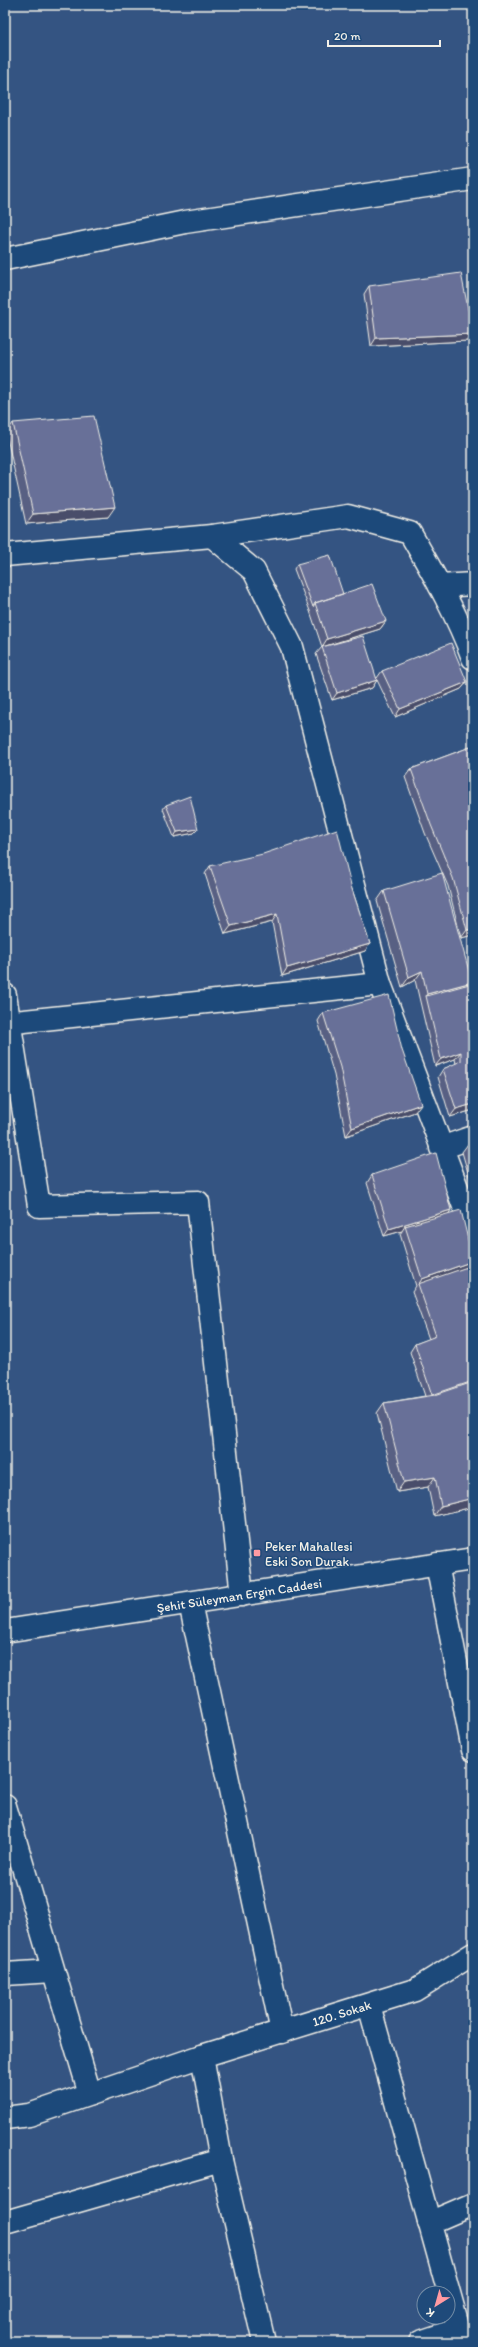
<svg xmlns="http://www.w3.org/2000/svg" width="478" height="2347" viewBox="0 0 478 2347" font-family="Itim,sans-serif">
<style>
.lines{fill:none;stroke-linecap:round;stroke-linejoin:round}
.street-casing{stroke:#f4f1e8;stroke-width:25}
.street{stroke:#1f4a7a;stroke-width:22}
.wall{fill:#596083;stroke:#f4f1e8}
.shaded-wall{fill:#484e6a;stroke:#f4f1e8}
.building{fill:#677098;stroke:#f4f1e8}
.poi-dot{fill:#ff9aa2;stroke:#1f4a7a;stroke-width:1.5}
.labels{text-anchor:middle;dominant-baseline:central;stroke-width:3;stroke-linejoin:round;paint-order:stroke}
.poi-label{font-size:13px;fill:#f4f1e8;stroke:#1f4a7a;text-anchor:start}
.street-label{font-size:13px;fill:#f4f1e8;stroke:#1f4a7a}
</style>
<rect width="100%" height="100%" fill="#345482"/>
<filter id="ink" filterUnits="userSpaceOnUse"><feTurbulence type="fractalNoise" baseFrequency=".025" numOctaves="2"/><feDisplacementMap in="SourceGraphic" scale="8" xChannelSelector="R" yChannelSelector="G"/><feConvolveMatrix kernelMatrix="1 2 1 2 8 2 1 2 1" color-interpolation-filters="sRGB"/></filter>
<g filter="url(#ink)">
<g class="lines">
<defs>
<g id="street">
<path d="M5,259L185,222L473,179"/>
<path d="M212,536L254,571L292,647L380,984"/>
<path d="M5,555L212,536L348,516L410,533C433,573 457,614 473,658"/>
<path d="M440,586L473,584"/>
<path d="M5,995L39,1206L198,1202L242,1595"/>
<path d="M5,1023L380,984L473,1230"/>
<path d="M441,1148L473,1137"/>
<path d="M437,1564L473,1750"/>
<path d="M190,1603L282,2032"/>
<path id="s1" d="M5,1631L473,1559"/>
<path d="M5,1806L90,2094"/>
<path d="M5,1974L53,1971"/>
<path d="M369,2005L459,2329L465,2342"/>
<path d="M202,2056L221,2160L264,2342"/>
<path id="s2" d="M5,2118L29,2115L202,2056L415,1990L473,1954"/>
<path d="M5,2222L221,2160"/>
<path d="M429,2223L473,2204"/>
<path d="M420,2342L459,2329"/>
</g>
</defs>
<use href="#street" class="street-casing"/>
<use href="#street" class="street"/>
</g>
<path class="wall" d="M369,286L467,341L371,346L364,294Z
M13,423L108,517L26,524L6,433Z
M297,564L386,621L380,629L322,647L310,611L294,569Z
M322,647L377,678L382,671L467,682L461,689L395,717L377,680L372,688L332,700L316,654Z
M473,746V935L461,938L448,886L425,833L405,777L411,769Z
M166,805L194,833L174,837L163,809Z
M210,866L352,889L370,944L365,951L282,976L272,922L225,934L205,874Z
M384,891L472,982L470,984L473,983V1110L450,1117L438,1077L443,1069L456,1064L455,1059L435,1066L415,980L402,987L377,901Z
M323,1013L415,1112L346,1136L334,1075L318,1021Z
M473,1143V1190L462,1152L468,1144Z
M372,1175L448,1214L473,1261L470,1266L473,1507L434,1516L428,1487L397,1492L377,1413L384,1403L425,1396L410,1352L415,1344L429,1339L412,1292L416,1286L400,1234L402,1231L384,1236L367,1183Z"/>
<path class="shaded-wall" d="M473,334L467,341L371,346L376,338Z
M115,507L108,517L26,524L33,514Z
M386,621L380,629L322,647L327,639Z
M377,680L372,688L332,700L337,693Z
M467,682L461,689L395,717L400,709Z
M198,829L194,833L174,837L177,832Z
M277,914L272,922L225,934L231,926Z
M473,929V935L461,938L467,930Z
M370,944L365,951L282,976L287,968Z
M422,971L415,980L402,987L409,977Z
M472,982L465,992L426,996L427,994Z
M461,1052L455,1059L435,1066L441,1059Z
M421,1104L415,1112L346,1136L352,1128Z
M473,1104V1110L450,1117L456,1109Z
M451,1210L446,1218L405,1226L402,1231L384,1236L389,1229Z
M473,1261L468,1269L418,1285L422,1279Z
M435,1477L428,1487L397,1492L404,1482Z
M473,1498V1507L434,1516L441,1506Z"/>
<path class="building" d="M461,273L473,334L376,338L369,286Z
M94,416L115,507L33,514L13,423Z
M330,555L343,594L315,603L313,607L297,564Z
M372,584L386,621L327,639L315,603Z
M363,636L377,680L337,693L322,647Z
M451,643L467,682L400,709L382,671Z
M473,746V929L467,930L453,878L431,825L411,769Z
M190,796L198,829L177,832L166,805Z
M337,829L352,889L370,944L287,968L277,914L231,926L210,866L263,854Z
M442,873L472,982L427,994L422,971L409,977L384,891Z
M473,983V1104L456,1109L443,1069L461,1061V1052L441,1059L426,996Z
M389,995L402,1050L421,1104L352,1128L340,1067L323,1013Z
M473,1143V1163L468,1144Z
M436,1153L451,1210L389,1229L372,1175Z
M461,1210L473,1261L422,1279L405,1226Z
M473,1265V1381L432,1395L415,1344L436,1336L418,1284Z
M473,1382V1498L441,1506L435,1477L404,1482L384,1403L435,1395Z"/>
</g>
<rect class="poi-dot" x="253" y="1549" width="8" height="8" rx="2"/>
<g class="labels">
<g class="poi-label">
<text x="265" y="1546">Peker Mahallesi<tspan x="265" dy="15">Eski Son Durak</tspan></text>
</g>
<g class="street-label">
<text stroke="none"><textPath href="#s1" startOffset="237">Şehit Süleyman Ergin Caddesi</textPath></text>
<text stroke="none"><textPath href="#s2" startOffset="353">120. Sokak</textPath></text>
</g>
</g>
<rect width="478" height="2347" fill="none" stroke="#1f4a7a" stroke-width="20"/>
<rect x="10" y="10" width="458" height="2327" fill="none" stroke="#f4f1e8" stroke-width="1.5" filter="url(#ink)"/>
<g transform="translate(436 2305) rotate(217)"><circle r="19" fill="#1f4a7a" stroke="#748da6"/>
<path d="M0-3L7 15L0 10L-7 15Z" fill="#ff9aa2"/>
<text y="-6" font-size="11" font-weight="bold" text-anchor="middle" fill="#f4f1e8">K</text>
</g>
<path d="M328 40v6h112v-6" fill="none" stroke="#f4f1e8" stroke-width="2"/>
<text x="334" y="40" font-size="12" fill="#f4f1e8" stroke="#1f4a7a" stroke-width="3" paint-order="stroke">20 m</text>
</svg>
